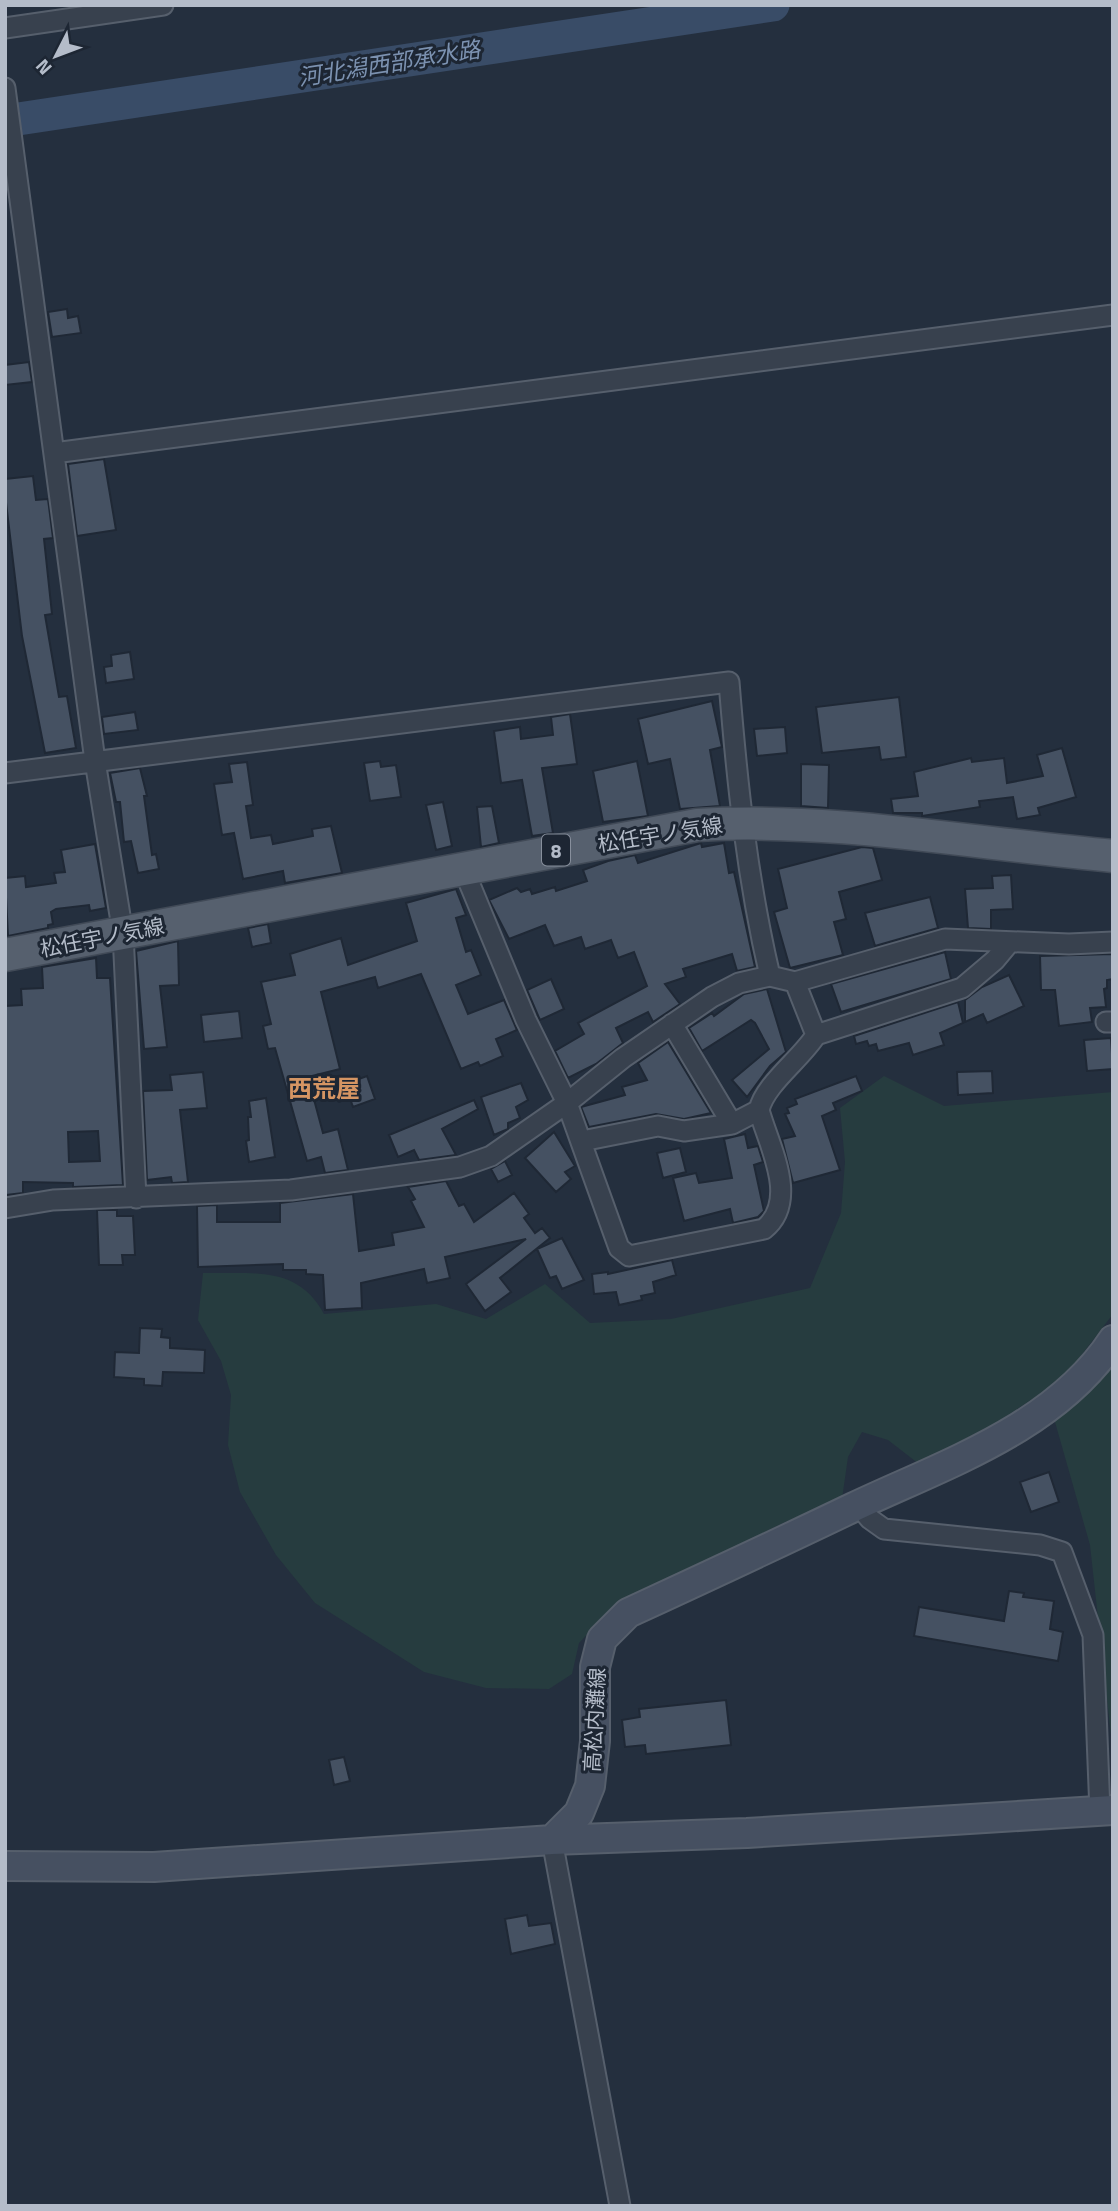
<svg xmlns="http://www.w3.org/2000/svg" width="1118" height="2211" viewBox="0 0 1118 2211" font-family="'Titillium Web','Noto Sans JP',sans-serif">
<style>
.green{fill:#263c3f}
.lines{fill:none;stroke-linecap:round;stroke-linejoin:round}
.river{stroke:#394c67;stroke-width:33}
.building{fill:#455162;stroke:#1f2835;stroke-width:2;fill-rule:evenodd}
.street-casing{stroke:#565f6c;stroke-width:23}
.secondary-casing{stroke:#565f6c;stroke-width:32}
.primary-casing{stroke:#414a57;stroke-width:35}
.street{stroke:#38414e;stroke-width:19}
.secondary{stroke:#465061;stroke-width:28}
.primary{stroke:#56606e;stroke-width:32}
.labels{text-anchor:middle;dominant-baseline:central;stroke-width:6;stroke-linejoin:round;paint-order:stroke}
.shield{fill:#1d2633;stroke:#878f9c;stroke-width:2}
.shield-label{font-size:19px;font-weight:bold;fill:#b4bcc9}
.street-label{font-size:21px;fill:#b4bcc9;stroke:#1d2633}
.water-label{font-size:23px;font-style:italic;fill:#7c92b1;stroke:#1d2633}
.quarter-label{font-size:24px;font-weight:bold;fill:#d59563;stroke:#1d2633}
</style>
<rect width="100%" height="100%" fill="#242f3e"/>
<path class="green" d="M884,1076L944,1106L1113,1092V1314L1063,1379L999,1421L919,1464L888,1440L862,1432L848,1457L842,1499L783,1523L614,1607L579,1643L572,1674L549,1689L486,1688L424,1672L315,1603L276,1555L240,1492L228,1445L231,1395L221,1361L198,1320L203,1273C252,1274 298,1265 324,1314L436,1304L486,1319L545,1284L590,1323L671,1319L810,1288L841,1213L845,1162L840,1108Z
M1113,1367V1754L1090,1545L1053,1415Z"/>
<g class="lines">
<path class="river" d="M5,121L773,5"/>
</g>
<path class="building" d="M67,309L68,318L78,316L81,333L52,337L48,312Z
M29,362L32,382L5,385V365Z
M104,459L116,530L77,536L68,464Z
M33,476L36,500L48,499L53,538L44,539L52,614L45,615L59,697L67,696L76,748L45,753L22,636L5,494V479Z
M130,652L134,679L106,683L104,667L112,666L111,655Z
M899,697L906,757L881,760L879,747L822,753L816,707Z
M712,701L722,747L710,750L720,806L680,809L670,759L648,764L638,719Z
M135,712L138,730L104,734L102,717Z
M570,714L577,764L542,768L553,833L532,836L522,780L501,783L494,731L520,727L521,739L553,735L551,717Z
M785,727L787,753L757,756L754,729Z
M1062,748L1076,797L1038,808L1040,815L1017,819L1013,797L979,801L980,807L922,816V813H893L891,799L918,796L914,772L971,758L972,762L1004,758L1007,783L1043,776L1037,755Z
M380,761L381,767L396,765L401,797L370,801L364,763Z
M637,761L648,816L603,822L593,771Z
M247,762L253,805L246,806L251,838L271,835L273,844L313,836L312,829L331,826L342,873L285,883L283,871L243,879L234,833L222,835L214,784L232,782L229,764Z
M801,764L829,765L828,808L801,806Z
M140,768L147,796H144L152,855L156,854L159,869L138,873L131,841L124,842L120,802H116L110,773Z
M443,802L452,846L436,850L426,805Z
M492,806L499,843L481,847L477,807Z
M701,843L702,847L724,843L729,873L734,872L755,967L737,971L732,954L683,969L686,977L665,984L680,1004L653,1022L648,1012L616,1028L623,1043L596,1064L568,1078L555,1051L584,1034L578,1023L647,986L634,952L618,958L611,940L585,949L581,937L554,946L545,925L509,939L489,900L517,888L521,892L530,889L532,894L555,887L556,891L587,881L583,870L608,861L635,855L638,863Z
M95,844L106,908L90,911L89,905L56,909L51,912L53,924L48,925V928L8,936L5,878L25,876L26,887L56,883L54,873L65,872L61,850Z
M862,847L873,848L882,880L839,892L846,919L834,922L843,955L790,968L774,912L787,908L778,869Z
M1011,875L1013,909L991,910V929L968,928L965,889L993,888L992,876Z
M456,889L466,915L456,918L466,952L471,950L481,975L456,985L468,1014L504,1000L517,1030L496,1039L503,1056L480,1066L478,1062L461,1069L421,974L378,988L375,977L321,992L340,1069L308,1077L323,1133L338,1129L348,1170L325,1173L321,1157L307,1161L275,1048L268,1049L263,1026L271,1024L261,982L295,975L290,954L341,938L348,965L417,941L406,903Z
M930,897L938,928L875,946L865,913Z
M268,924L271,943L252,947L248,928Z
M178,941L179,985L160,986L167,1047L144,1049L136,951Z
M945,952L951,979L841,1012L831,984Z
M1113,954V979L1107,980V988L1104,989L1106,1007L1090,1008L1092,1022L1059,1026L1055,990H1041L1040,956Z
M96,958L97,978H110L123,1185L73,1187V1183L23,1182V1193L6,1195L5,1006L22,1005L21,989L43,988L42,967ZM98,1131L100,1161L69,1162L68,1132Z
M1009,975L1024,1006L987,1023L983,1014L965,1022V1000L982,987Z
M551,979L564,1009L540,1020L527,990Z
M767,989L786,1052L770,1066L747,1097L732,1080L769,1049L755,1023L751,1020L702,1051L689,1028L712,1013L714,1016L744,994Z
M958,1002L963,1023L940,1033L944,1045L913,1055L909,1043L878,1051L876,1044L869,1046L867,1041L856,1044L854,1036Z
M239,1011L242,1038L204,1042L201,1015Z
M1111,1038L1113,1069L1087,1071L1084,1040Z
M668,1042L711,1113L684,1119L656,1114L589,1127L581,1107L625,1095L622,1087L647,1080L638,1063Z
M992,1071L993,1093L958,1095L957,1072Z
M203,1072L207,1108L180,1110L188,1182L172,1183L171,1177L147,1180L143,1091L172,1090L170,1075Z
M367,1076L375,1099L353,1107L345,1084Z
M856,1076L862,1091L833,1103L836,1110L822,1116L840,1170L793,1183L782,1139L795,1136L785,1114L789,1113L787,1108L797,1104L795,1099Z
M521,1083L528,1100L516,1107L520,1118L508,1123V1129L494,1135L481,1097Z
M266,1098L275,1157L249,1162L246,1141L249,1140L248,1117H251L249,1101Z
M474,1100L478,1109L442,1129L456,1155L419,1160L414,1150L398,1157L389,1135Z
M554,1132L575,1166L565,1172L571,1179L556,1192L525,1158Z
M745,1134L748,1148L758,1146L763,1162L754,1165L764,1211L758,1217L733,1223L730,1209L684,1221L673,1178L696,1173L699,1183L732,1178L724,1139Z
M680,1148L686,1172L663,1178L657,1153Z
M505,1161L512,1175L498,1182L491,1169Z
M446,1181L459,1206L464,1204L474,1222L514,1193L529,1214L524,1218L535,1233L542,1228L550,1238L500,1278L511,1292L485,1311L466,1284L526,1239L445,1257L450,1278L427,1283L424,1269L361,1283L362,1308L325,1310L323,1275L306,1274V1270H283V1264L198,1267L197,1206L217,1205V1222H280V1203L353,1194L359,1251L394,1245L392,1233L424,1227L411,1201L415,1199L408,1187Z
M97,1210H117V1216H133L135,1255H122L123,1265H99Z
M562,1238L584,1280L562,1289L556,1276L550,1278L537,1249Z
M672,1260L676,1275L653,1282L655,1293L641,1296L642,1300L619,1305L616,1292L594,1294L592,1274L608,1272V1274Z
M140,1328L162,1329L161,1337L170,1338V1348L205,1350L204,1373L163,1372L162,1386L144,1385V1379L114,1377L115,1352L139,1353Z
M1049,1472L1059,1502L1031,1512L1020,1482Z
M1009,1591L1024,1593L1023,1597L1054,1601L1050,1629L1063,1632L1058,1661L914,1636L919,1607L1004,1621Z
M726,1700L731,1745L646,1754L645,1745L625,1747L622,1720L640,1717L639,1709Z
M344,1757L350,1781L334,1785L329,1760Z
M527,1915L529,1926L551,1923L555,1944L511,1954L505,1919Z"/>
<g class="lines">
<defs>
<path id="street" d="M5,28L163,5
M5,88L95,761L123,934L136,1198
M54,453L1113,315
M5,773L729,682C737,782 747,878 770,976
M463,868L526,1020L567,1103L619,1248L629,1256L764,1229C800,1200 768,1144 759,1110L732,1124L672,1024
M1106,1022H1113
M816,1035L962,988L995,960L1010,942
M759,1110C765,1084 801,1059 816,1035L795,982
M582,1141L658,1126L684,1131L732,1124
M5,1208L53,1200L291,1190L460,1167L491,1156L567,1103L623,1058L712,997L739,983L770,976L795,982L945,939L1069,944L1113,942
M858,1505L870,1519L884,1529L1040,1545L1062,1552L1093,1635L1100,1812
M552,1840L620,2206"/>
<path id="secondary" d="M552,1840L747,1833L1113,1810
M5,1866L154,1867L552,1840L579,1813L590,1786L595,1741V1667L602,1639L628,1613C704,1578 779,1543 854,1507C945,1464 1055,1428 1113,1340"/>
<path id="primary" d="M5,955L697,825C836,817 975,844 1113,856"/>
</defs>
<use href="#street" class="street-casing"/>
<use href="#secondary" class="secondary-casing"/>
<use href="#primary" class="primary-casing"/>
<use href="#street" class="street"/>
<use href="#secondary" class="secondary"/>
<use href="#primary" class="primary"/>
</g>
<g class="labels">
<rect class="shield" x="542" y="834.5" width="28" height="31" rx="5"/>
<g class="shield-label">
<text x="556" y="850">8</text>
</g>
<g class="street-label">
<text transform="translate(660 834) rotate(-9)">松任宇ノ気線</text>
<text transform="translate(102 937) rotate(-11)">松任宇ノ気線</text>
<text transform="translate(594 1720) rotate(-87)">高松内灘線</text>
</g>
<g class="water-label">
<text transform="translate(389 63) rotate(-9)">河北潟西部承水路</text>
</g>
<g class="quarter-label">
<text x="324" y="1088">西荒屋</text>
</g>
</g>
<rect width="1118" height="2211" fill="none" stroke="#b4bcc9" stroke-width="14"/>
<g transform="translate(56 56) rotate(228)" stroke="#1d2633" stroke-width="5" paint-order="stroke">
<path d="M0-5L12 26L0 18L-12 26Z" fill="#b4bcc9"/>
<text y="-10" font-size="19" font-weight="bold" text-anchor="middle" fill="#b4bcc9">N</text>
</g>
</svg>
